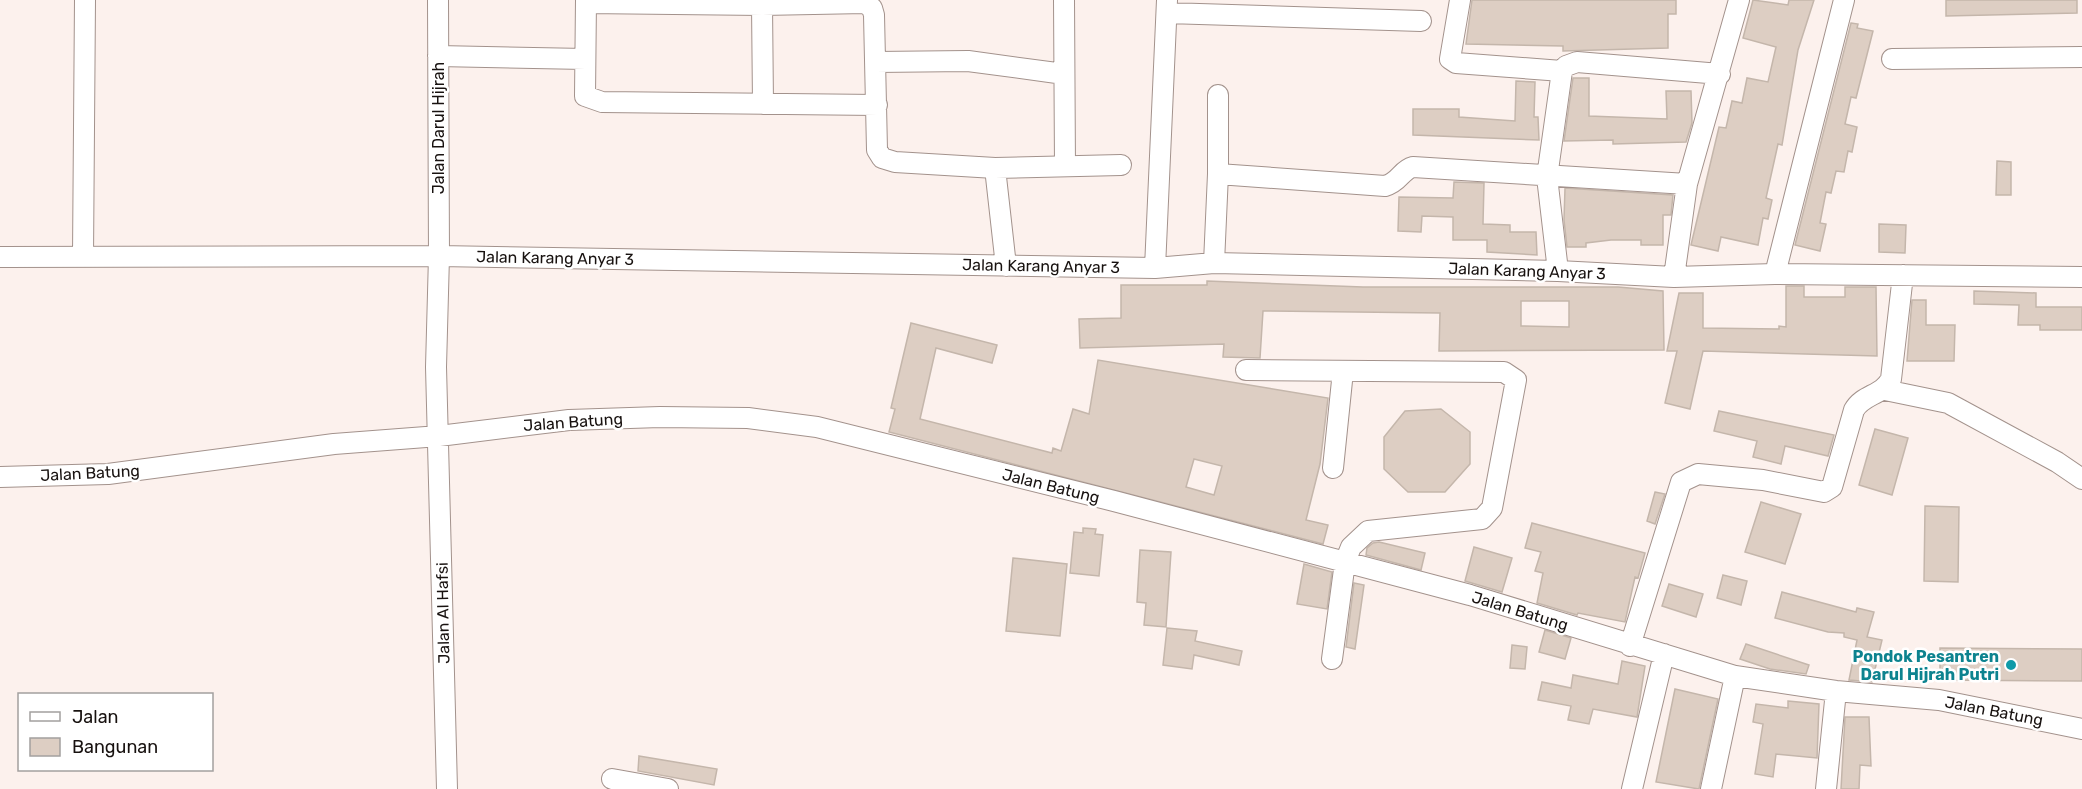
<svg xmlns="http://www.w3.org/2000/svg" width="2082" height="789" viewBox="0 0 2082 789" font-family="Rubik,sans-serif">
<style>
.building{fill:#ddcec3;stroke:#c4b6ab;stroke-width:1.5;fill-rule:evenodd}
.lines{fill:none;stroke-linecap:round;stroke-linejoin:round}
.minor-casing{stroke:#a3928c;stroke-width:22}
.minor{stroke:#fff;stroke-width:20}
.culture-dot{fill:#0f9aa8;stroke:#fff;stroke-width:2}
.labels{text-anchor:middle;dominant-baseline:central;stroke-width:5;stroke-linejoin:round;paint-order:stroke}
.street-label{font-size:16px;fill:#181210;stroke:#fff}
.culture-label{font-size:16px;font-weight:bold;fill:#0d838f;stroke:#fff;text-anchor:end}
</style>
<rect width="100%" height="100%" fill="#fcf1ed"/>
<path class="building" d="M1472,0H1676V14H1668V48L1563,51V46L1466,44Z
M1753,0L1788,5L1789,0H1814L1798,50L1782,145L1778,144L1766,198L1772,200L1768,219L1763,218L1758,245L1721,237L1718,251L1691,245L1719,127L1726,128L1732,101L1742,103L1747,78L1768,82L1776,47L1743,38Z
M1946,0H2077V13L1946,16Z
M1851,23L1858,24L1857,28L1873,31L1856,98L1851,97L1845,124L1857,127L1852,152L1848,151L1844,172L1836,171L1831,193L1826,192L1820,223L1826,224L1820,251L1795,245Z
M1573,78H1589V116L1667,119L1666,91H1691L1692,123L1686,142L1613,144V140L1564,141Z
M1516,81L1535,82L1534,117H1538L1539,140L1413,135V109H1459V117L1515,121Z
M1997,161L2011,162V195H1996Z
M1454,182L1484,183L1483,224L1510,225V232H1536L1537,255L1487,252V240H1453V217L1422,216L1421,232L1398,231L1399,197L1453,198Z
M1565,188L1673,195L1671,215H1663V245H1641V240H1611L1586,243V247H1567L1564,220Z
M1879,224L1906,225L1905,253L1879,252Z
M1207,281L1363,287H1618L1663,291L1664,350L1439,351L1440,313L1263,311L1260,358L1223,357L1224,344L1080,348L1079,319L1121,318V285H1207ZM1521,301H1569V327L1521,326Z
M1786,286H1804V297H1845V287H1876L1877,356L1703,351L1690,409L1665,403L1677,351H1667L1679,293H1703V328L1779,329V326L1786,327Z
M1974,291L2036,293V307H2082V330H2040V325H2018L2019,305L1974,304Z
M1912,300H1926V325H1955L1954,361H1907Z
M911,323L997,345L992,363L936,348L920,419L1052,453L1053,448L1061,451L1073,409L1089,414L1098,360L1328,398L1320,464L1306,520L1328,525L1323,544L889,432L895,409L891,408ZM1194,459L1222,466L1214,495L1186,487Z
M1441,409L1470,432V464L1445,492H1408L1384,469V437L1405,411Z
M1719,411L1834,435L1828,456L1785,446L1781,464L1753,457L1757,441L1714,431Z
M1875,429L1908,438L1892,495L1859,485Z
M1655,492L1665,494L1655,524L1647,521Z
M1761,502L1801,514L1785,564L1745,552Z
M1925,506L1959,507L1958,582L1924,581Z
M1532,523L1645,553L1638,578L1635,577L1625,622L1578,613L1577,615L1537,603L1543,573L1535,571L1541,552L1525,548Z
M1083,528L1096,529L1095,534L1103,535L1099,576L1070,573L1074,532L1083,533Z
M1379,542L1425,553L1421,570L1366,555L1367,548L1373,543Z
M1474,547L1512,558L1502,592L1465,581Z
M1140,550L1171,552L1166,627L1144,625L1146,603L1137,602Z
M1013,558L1067,564L1060,636L1006,631Z
M1304,564L1332,572L1327,609L1297,604Z
M1723,575L1747,581L1741,605L1717,598Z
M1354,583L1364,585L1355,649L1346,647Z
M1669,584L1703,594L1696,617L1662,606Z
M1782,592L1856,612L1857,608L1874,612L1867,637L1882,640L1872,682L1849,680L1857,640L1844,637V633L1828,632L1775,618Z
M1167,628L1197,631L1195,641L1242,651L1239,665L1194,655L1192,669L1163,665Z
M1545,630L1571,638L1565,659L1539,652Z
M1746,644L1809,665L1806,674L1770,669L1740,659Z
M1512,645L1527,647L1525,669L1510,668Z
M1940,648L2082,649V681L1940,680Z
M1622,661L1645,666L1637,717L1593,709L1589,724L1568,720L1571,706L1538,700L1542,682L1571,688L1573,675L1618,684Z
M1675,689L1718,699L1699,789L1656,782Z
M1788,701L1819,704L1817,758L1776,754L1773,777L1755,774L1763,724L1753,722L1756,704L1788,708Z
M1845,717H1869L1871,766L1860,765L1859,789H1841Z
M639,756L717,769L714,785L638,771Z"/>
<g class="lines">
<defs>
<path id="minor" d="M438,0L439,256L436,367L447,789
M586,0L585,96L602,102L877,105
M1064,0L1065,166
M1460,0L1450,59L1456,63L1562,71
M586,3L762,5L865,3L872,8L874,15L877,150L882,158L895,162L995,168L1121,165
M762,5L763,104
M1167,13L1421,21
M438,56L585,59
M1892,59L2082,57
M876,62L968,61L1064,74
M995,168L1006,266
M1218,174L1385,186C1400,182 1401,170 1413,167L1687,184
M0,257L439,256L1155,268L1214,263L1558,271L1674,277L1775,274L2082,277
M83,257L85,0
M1214,263L1218,174V95
M1155,268L1167,0
M1558,271L1547,177L1562,71L1566,66L1577,62L1720,74
M1775,274L1844,0
M1674,277L1687,184L1739,0
M1246,370L1504,372L1516,380L1492,508L1482,519L1368,531L1351,547L1345,562L1332,659
M1885,390L1948,403L2057,462L2082,479
M1333,468L1343,371
M0,477L108,474L334,444L439,436L569,420L660,417L748,418L817,427L1114,501L1470,595L1735,676L1836,691L1939,700L2082,729
M1630,646L1681,482L1698,474L1763,480L1824,492L1832,487L1854,410C1863,394 1882,396 1891,379L1903,275
M612,779L668,789
M1632,789L1664,654
M1711,789L1735,676
M1826,789L1836,691"/>
</defs>
<use href="#minor" class="minor-casing"/>
<use href="#minor" class="minor"/>
</g>
<circle class="culture-dot" cx="2011" cy="665" r="6"/>
<g class="labels">
<g class="street-label">
<text transform="translate(438 128) rotate(-90)">Jalan Darul Hijrah</text>
<text transform="translate(555 258) rotate(1)">Jalan Karang Anyar 3</text>
<text transform="translate(1041 266) rotate(1)">Jalan Karang Anyar 3</text>
<text transform="translate(1527 271) rotate(2)">Jalan Karang Anyar 3</text>
<text transform="translate(573 422) rotate(-4)">Jalan Batung</text>
<text transform="translate(90 473) rotate(-3)">Jalan Batung</text>
<text transform="translate(1051 486) rotate(14)">Jalan Batung</text>
<text transform="translate(1520 611) rotate(17)">Jalan Batung</text>
<text transform="translate(443 613) rotate(-91)">Jalan Al Hafsi</text>
<text transform="translate(1994 711) rotate(11)">Jalan Batung</text>
</g>
<g class="culture-label">
<text x="1999" y="656">Pondok Pesantren<tspan x="1999" dy="18">Darul Hijrah Putri</tspan></text>
</g>
</g>
<rect x="18" y="693" width="195" height="78" fill="#ffffff" stroke="#a3a09f" stroke-width="1.5"/>
<rect x="30" y="712" width="30" height="9" fill="#ffffff" stroke="#a3a09f" stroke-width="1.5"/>
<text x="72" y="723" font-size="18" fill="#181210">Jalan</text>
<rect x="30" y="738" width="30" height="18" fill="#ddcec3" stroke="#a3a09f" stroke-width="1.5"/>
<text x="72" y="753" font-size="18" fill="#181210">Bangunan</text>
</svg>
